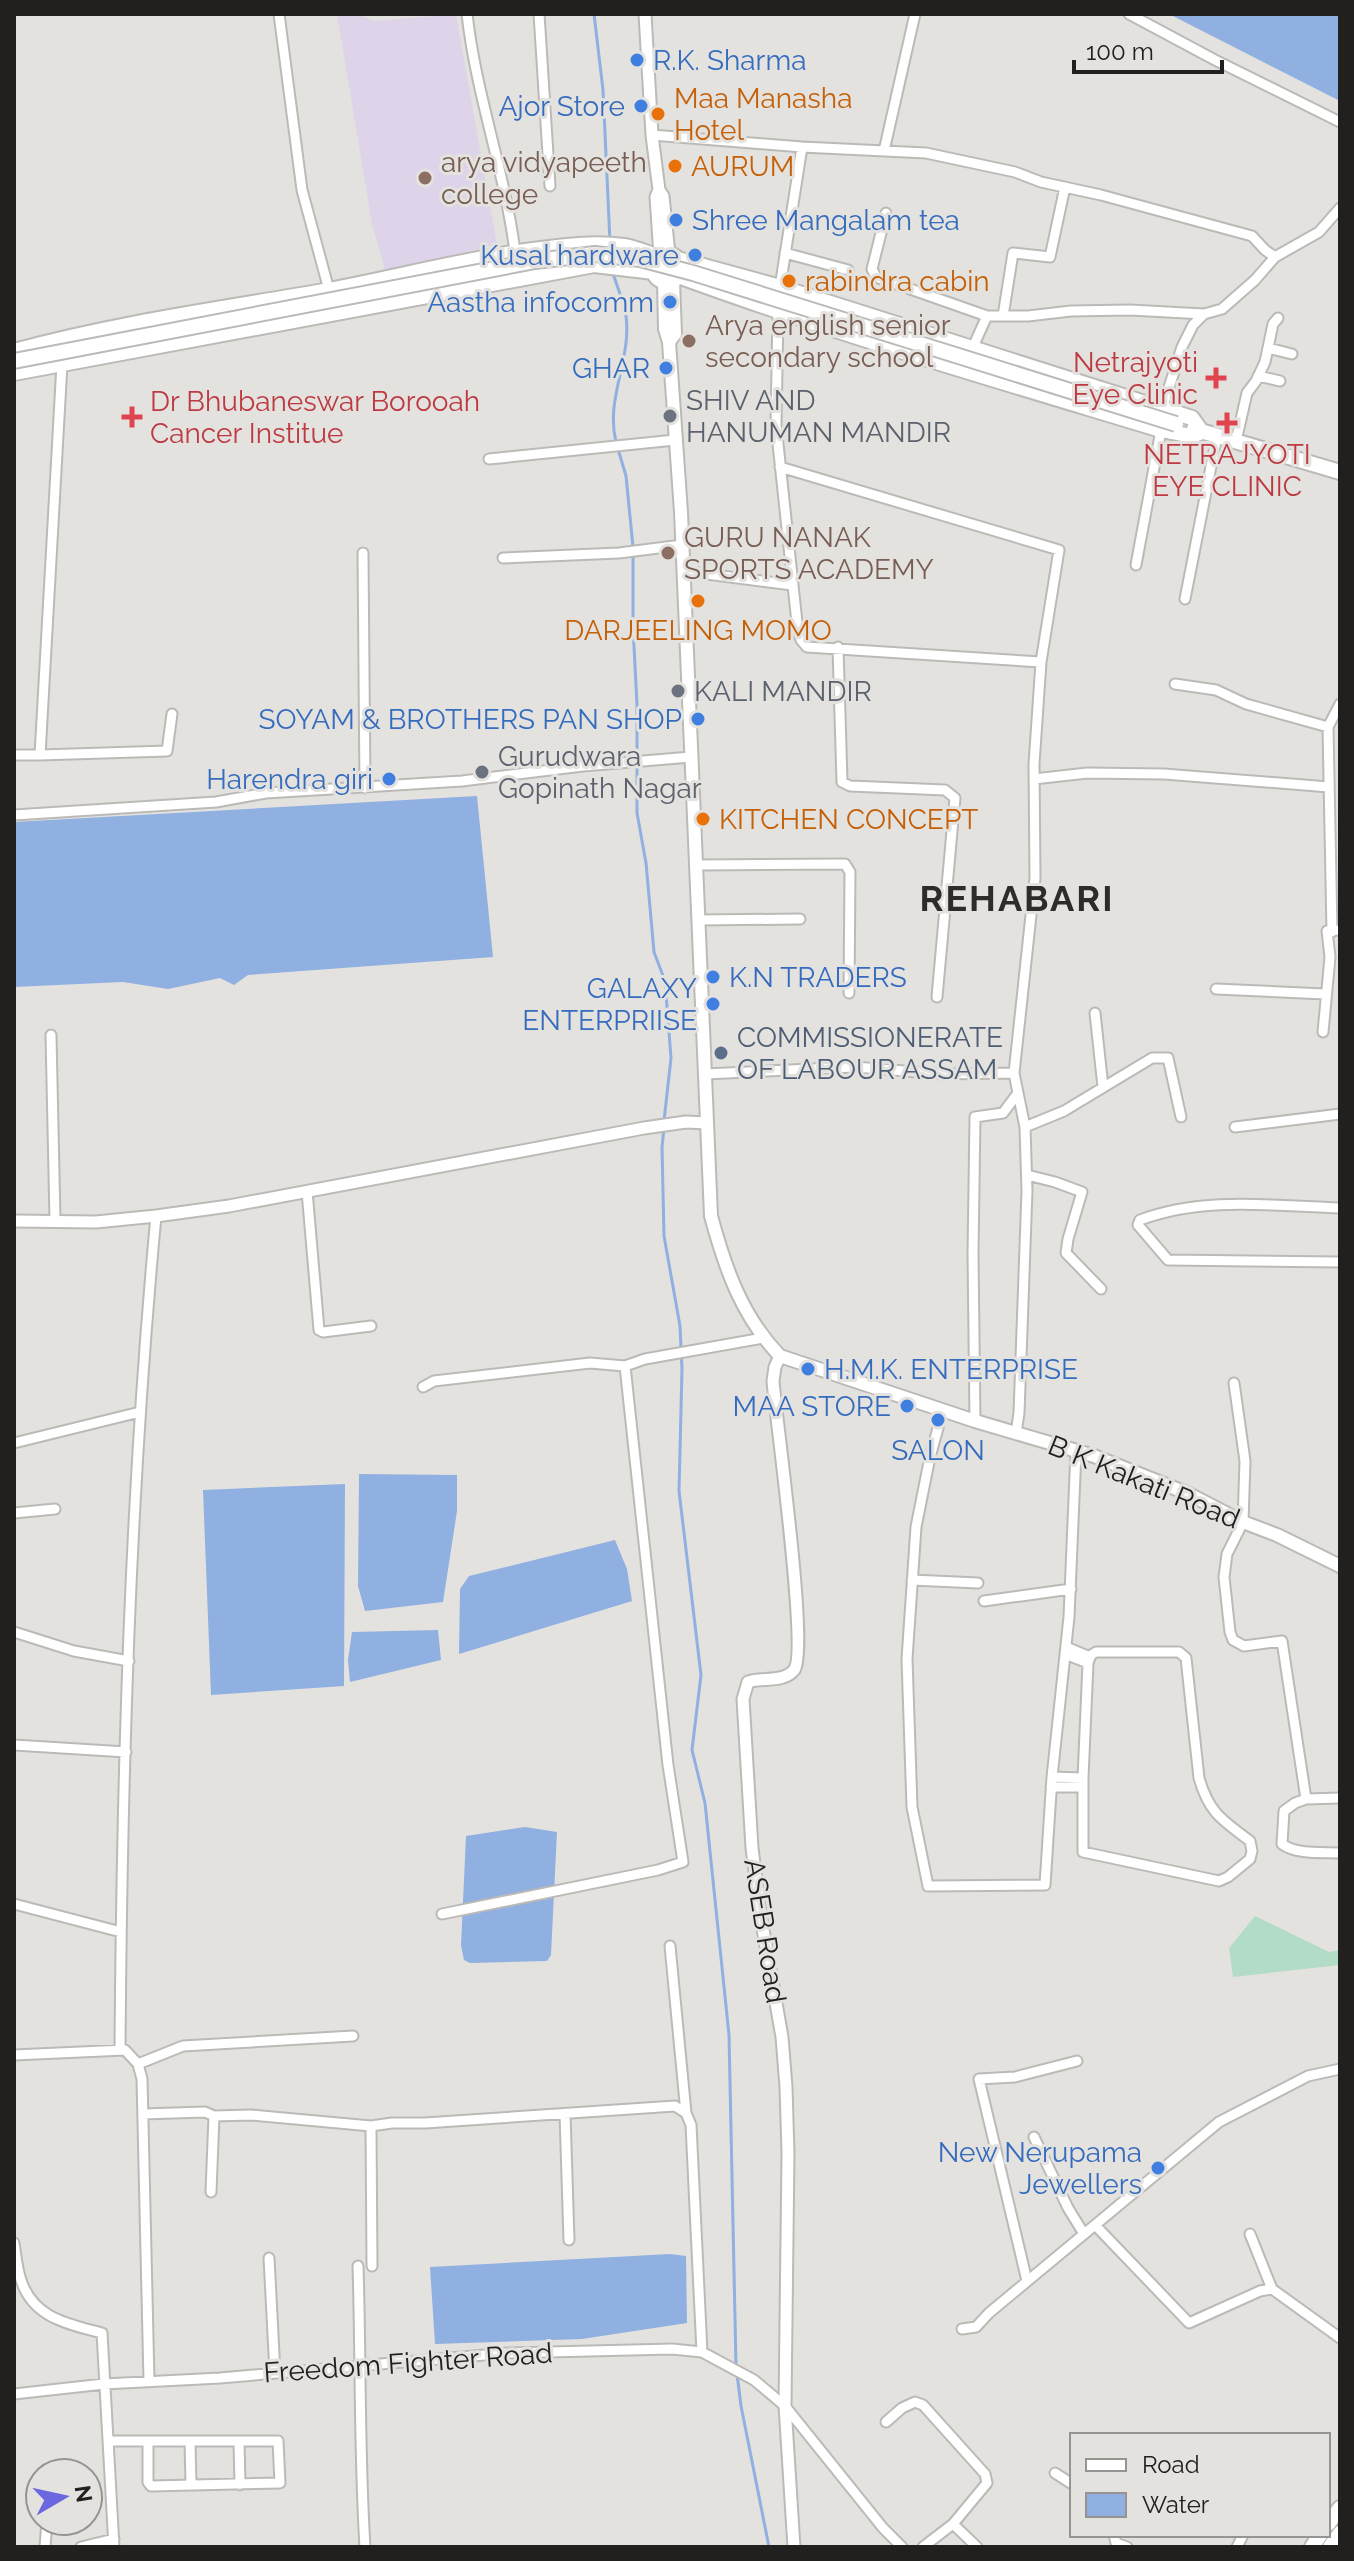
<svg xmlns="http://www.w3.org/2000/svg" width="1354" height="2561" viewBox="0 0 1354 2561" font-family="Raleway,sans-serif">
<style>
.education{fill:#ded4e9}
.green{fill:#b3dcc8}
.water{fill:#8fb0e1}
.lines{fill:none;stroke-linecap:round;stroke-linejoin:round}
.stream{stroke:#8fb0e1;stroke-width:3}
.minor-casing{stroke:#bcbab7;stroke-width:13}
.tertiary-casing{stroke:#bcbab7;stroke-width:15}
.secondary-casing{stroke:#bcbab7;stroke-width:16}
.primary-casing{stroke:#bcbab7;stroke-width:18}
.minor{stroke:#fff;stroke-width:9}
.tertiary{stroke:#fff;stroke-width:11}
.secondary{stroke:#fff;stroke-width:12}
.primary{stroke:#fff;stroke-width:14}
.primary-bridge-casing{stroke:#bcbab7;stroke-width:18;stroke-linecap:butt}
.primary-bridge{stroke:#fff;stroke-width:14}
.shop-dot{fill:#3f7fe0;stroke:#e4e2df;stroke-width:3}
.food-dot{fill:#e8710a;stroke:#e4e2df;stroke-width:3}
.education-dot{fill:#8d6e63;stroke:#e4e2df;stroke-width:3}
.health-dot{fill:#e0444e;stroke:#e4e2df;stroke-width:3}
.worship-dot{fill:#6b7280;stroke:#e4e2df;stroke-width:3}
.service-dot{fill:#5c6f8a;stroke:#e4e2df;stroke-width:3}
.labels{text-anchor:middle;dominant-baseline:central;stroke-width:6;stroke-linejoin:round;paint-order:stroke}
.shop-label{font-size:28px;fill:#366cbe;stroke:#e4e2df;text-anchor:end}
.food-label{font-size:28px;fill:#c56008;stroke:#e4e2df;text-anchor:start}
.education-label{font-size:28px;fill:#785e54;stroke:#e4e2df;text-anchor:start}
.health-label{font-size:28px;fill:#be3a42;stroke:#e4e2df;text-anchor:end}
.worship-label{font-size:28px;fill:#5b616d;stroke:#e4e2df;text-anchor:start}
.service-label{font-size:28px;fill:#4e5e75;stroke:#e4e2df;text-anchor:start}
.street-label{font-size:28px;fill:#21201f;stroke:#e4e2df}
.district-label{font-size:36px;font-weight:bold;letter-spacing:2px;fill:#2d2c2a;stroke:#e4e2df}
</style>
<rect width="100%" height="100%" fill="#e4e2df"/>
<path class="education" d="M337,14H357L375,21L456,14L497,245L385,270L372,224Z"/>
<path class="green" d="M1255,1916L1329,1952L1340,1950V1965L1233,1977L1229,1948Z"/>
<path class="water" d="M1169,14H1340V101Z
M477,796L493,957L248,975L234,985L220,978L168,989L123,982L14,987V822Z
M359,1474L457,1475V1511L443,1602L365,1611L358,1586Z
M345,1484L344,1686L211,1695L203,1490Z
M615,1540L627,1569L632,1601L459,1654L460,1589L469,1576Z
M438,1630L441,1660L350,1682L348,1660L352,1632Z
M525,1827L557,1832L551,1955L547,1961L470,1963L464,1960L461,1945L466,1836Z
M670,2254L686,2256L687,2323L582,2339L435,2344L430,2267Z"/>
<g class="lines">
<path class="stream" d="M594,14L603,90L610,242
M613,273C617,287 624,302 626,316C632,358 605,399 616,442
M618,449L626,476L633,547V627L637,705V813L646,863L654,952L665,981L671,1058L664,1121
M664,1128L662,1147L664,1236L680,1326L682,1369L679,1491L701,1675L692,1750L705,1803L729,2035L736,2366
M737,2374L741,2406L769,2547"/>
<defs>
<path id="minor" d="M279,14L302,190L329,290
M467,14C476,95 505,172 515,252
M539,14L550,186
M1129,14L1215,60L1340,122
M652,135L802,147L926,153L1015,172L1041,182L1101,195L1252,236L1265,250L1275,257L1255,280L1222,309L1204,314L1193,325L1182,347L1162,409
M884,151L915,14
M886,213L872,269L876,277L987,316L972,349
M785,253L848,270
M1275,257L1319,232L1340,208
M780,287L802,147
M778,312L776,425L798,632L801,640L807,647L1041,662L1034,764L1035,878L1014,1073L1018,1093L1003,1113L975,1117L973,1253L975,1421
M987,316H1028L1071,311L1130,310L1204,314
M1003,316L1013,253L1050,257L1065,187
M1268,348L1292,354
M62,364L40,755L167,751L172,714
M1258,376L1280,381
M1236,441L1247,393L1256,381L1265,362L1273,324L1278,318
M489,459L675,440
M780,467L1059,550L1041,662
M363,553L365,788
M503,558L619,553L682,545
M1136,565L1161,430
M683,571L792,585
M1185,599L1217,436
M838,647L842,782L850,786L945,790L955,798L937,997
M1175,684L1216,690L1246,704L1328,727
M14,755H40
M1034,779L1087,773L1164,774L1329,787
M14,815L216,802L266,793L462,781L583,766L691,757
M698,865L845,864L850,872L849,993
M699,920L800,919
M1332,932L1328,727L1340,704
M1216,989L1325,994
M1095,1013L1103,1087
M1323,1032L1330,957L1327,931L1340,930
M51,1035L55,1221
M705,1074L855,1067L942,1074L1014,1073
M1025,1127L1064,1111L1152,1058H1168L1181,1117
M1235,1127L1340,1114
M1027,1175L1055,1182L1082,1192L1068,1239L1066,1253L1101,1289
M307,1191L319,1330L323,1332L371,1326
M1340,1208C1273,1206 1204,1196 1140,1220L1138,1225L1168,1260L1340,1262
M1234,1383L1245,1461L1243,1522L1227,1554L1224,1577L1230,1632L1233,1640L1244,1646L1282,1641L1306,1799L1340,1798
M423,1387L434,1381L590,1363L625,1366
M943,1410L930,1457L916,1527L907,1659L912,1807L928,1886L1045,1885L1052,1777L1069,1617L1076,1451
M1016,1433L1019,1413L1027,1191L1025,1127L1018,1093
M14,1443L140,1412
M14,1513L55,1509
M912,1580L978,1583
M984,1601L1071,1589
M14,1632L74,1651L129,1661
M1066,1647L1090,1657
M1096,1652H1179L1186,1658L1199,1778C1209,1813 1222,1820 1250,1841L1252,1851L1250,1859L1228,1877L1219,1881L1083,1852V1778L1088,1663L1091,1655Z
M1065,1654L1088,1663
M14,1745L126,1752
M1052,1777L1083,1778
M1051,1787H1083
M1306,1799L1295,1803L1284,1811L1282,1844C1297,1855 1322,1852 1340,1853
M14,1904L121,1932
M442,1914L658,1870L683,1862L668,1765L625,1366L645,1359L763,1338
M670,1946L686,2113
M120,2050C122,1772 130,1493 156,1216
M14,2055L125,2050L138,2064L142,2079L149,2381
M138,2064L183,2046L353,2036
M143,2114L205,2112L214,2116L211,2192
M565,2114L569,2240
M214,2116L251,2115L371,2126
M1034,2137L1068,2208L1084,2234
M1095,2225L1189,2323L1260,2291L1272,2289L1340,2338
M1250,2234L1272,2289
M14,2243C16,2255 17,2269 21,2280C33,2318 68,2324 102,2333L114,2547
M269,2258L275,2373
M358,2266C361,2360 359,2453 365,2547
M372,2266L371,2126L392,2123H425L675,2106L686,2113L691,2125L702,2352
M1027,2281L979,2079L1015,2077L1077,2061
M962,2329L976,2327L989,2313L1219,2122L1308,2076L1340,2069
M14,2394L104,2384L220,2378L508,2353L672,2349L702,2352L754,2380L785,2406L883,2528L902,2547
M886,2422L902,2408L915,2402L923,2405L985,2474L987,2483L953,2524L923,2547
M108,2441H278L280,2483L151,2486L148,2482V2441
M190,2441L191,2485
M239,2441L240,2485
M1055,2473L1072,2484
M953,2524L977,2547
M1114,2535L1116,2543L1127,2547
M45,2547L47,2521
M81,2547L114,2539
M1237,2547L1243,2535"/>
<path id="tertiary" d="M645,14L652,135L659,190L663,196L669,254
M659,190L656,197L660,256
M14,1221L96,1222L156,1216L229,1206L644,1128L686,1122L707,1123
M780,1356L775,1367L773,1381C776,1420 809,1652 794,1670C784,1683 761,1677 748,1682L743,1699L752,1848L761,1918L782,2037L786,2087L788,2153L785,2406L794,2547"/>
<path id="secondary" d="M664,281L665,329L669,342L681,512L711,1216C725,1268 742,1317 780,1356L975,1421L1094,1456L1189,1494L1243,1522L1277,1535L1340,1566
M669,342L675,334L673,280"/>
<path id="primary" d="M653 268a14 14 0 1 1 28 0a14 14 0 1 1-28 0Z
M678,259L780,287L1192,418L1202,432
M678,276C837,334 999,381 1161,430L1192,436L1202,432
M14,351C116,323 220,309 324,291C394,278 463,259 533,250C563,246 594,242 624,246C636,248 647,253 659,257
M14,373L594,265L654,272
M1194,429L1340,472
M1328,2524L1340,2508
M1312,2547L1320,2535
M1330,2547L1340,2533"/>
</defs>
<use href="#minor" class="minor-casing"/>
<use href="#tertiary" class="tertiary-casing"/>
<use href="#secondary" class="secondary-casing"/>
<use href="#primary" class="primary-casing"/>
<use href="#minor" class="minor"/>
<use href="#tertiary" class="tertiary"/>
<use href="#secondary" class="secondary"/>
<use href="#primary" class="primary"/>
<defs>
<path id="primary-bridge" d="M14,361L535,261L595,254L640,259L693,273L1176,424"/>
</defs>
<use href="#primary-bridge" class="primary-bridge-casing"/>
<use href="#primary-bridge" class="primary-bridge"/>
</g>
<g class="shop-dot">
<circle cx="637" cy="60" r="8"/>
<circle cx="641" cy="106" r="8"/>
<circle cx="676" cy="220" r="8"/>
<circle cx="695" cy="255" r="8"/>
<circle cx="670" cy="302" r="8"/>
<circle cx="666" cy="368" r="8"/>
<circle cx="698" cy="719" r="8"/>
<circle cx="389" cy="779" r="8"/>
<circle cx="713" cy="977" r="8"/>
<circle cx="713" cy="1004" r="8"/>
<circle cx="808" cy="1369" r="8"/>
<circle cx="907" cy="1406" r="8"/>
<circle cx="938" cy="1420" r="8"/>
<circle cx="1158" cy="2168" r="8"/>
</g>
<g class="food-dot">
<circle cx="658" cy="114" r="8"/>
<circle cx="675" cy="166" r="8"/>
<circle cx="789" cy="281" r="8"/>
<circle cx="698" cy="601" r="8"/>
<circle cx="703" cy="819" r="8"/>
</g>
<g class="education-dot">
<circle cx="425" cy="178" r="8"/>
<circle cx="689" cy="341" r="8"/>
<circle cx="668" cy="553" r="8"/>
</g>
<g class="health-dot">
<path d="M1212 366h8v8h8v8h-8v8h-8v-8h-8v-8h8z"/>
<path d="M128 405h8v8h8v8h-8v8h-8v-8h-8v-8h8z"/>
<path d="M1223 411h8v8h8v8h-8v8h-8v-8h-8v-8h8z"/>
</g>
<g class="worship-dot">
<circle cx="670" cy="416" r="8"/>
<circle cx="678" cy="691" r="8"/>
<circle cx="482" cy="772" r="8"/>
</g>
<circle class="service-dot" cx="721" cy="1053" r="8"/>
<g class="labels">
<g class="shop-label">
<text x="653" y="60" text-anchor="start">R.K. Sharma</text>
<text x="625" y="106">Ajor Store</text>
<text x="692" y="220" text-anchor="start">Shree Mangalam tea</text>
<text x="679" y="255">Kusal hardware</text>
<text x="654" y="302">Aastha infocomm</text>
<text x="650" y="368">GHAR</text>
<text x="682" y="719">SOYAM &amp; BROTHERS PAN SHOP</text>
<text x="373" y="779">Harendra giri</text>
<text x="729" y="977" text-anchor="start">K.N TRADERS</text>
<text x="697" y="988">GALAXY<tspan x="697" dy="32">ENTERPRIISE</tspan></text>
<text x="824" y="1369" text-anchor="start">H.M.K. ENTERPRISE</text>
<text x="891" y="1406">MAA STORE</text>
<text x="938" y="1450" text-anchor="middle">SALON</text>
<text x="1142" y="2152">New Nerupama<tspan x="1142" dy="32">Jewellers</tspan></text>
</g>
<g class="food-label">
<text x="674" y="98">Maa Manasha<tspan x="674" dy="32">Hotel</tspan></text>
<text x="691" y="166">AURUM</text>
<text x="805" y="281">rabindra cabin</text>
<text x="698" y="630" text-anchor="middle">DARJEELING MOMO</text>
<text x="719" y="819">KITCHEN CONCEPT</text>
</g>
<g class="education-label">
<text x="441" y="162">arya vidyapeeth<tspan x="441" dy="32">college</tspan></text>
<text x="705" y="325">Arya english senior<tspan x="705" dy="32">secondary school</tspan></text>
<text x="684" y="537">GURU NANAK<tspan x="684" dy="32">SPORTS ACADEMY</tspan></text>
</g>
<g class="health-label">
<text x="1198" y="362">Netrajyoti<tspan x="1198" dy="32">Eye Clinic</tspan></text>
<text x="150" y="401" text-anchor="start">Dr Bhubaneswar Borooah<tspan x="150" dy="32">Cancer Institue</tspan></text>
<text x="1227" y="454" text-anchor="middle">NETRAJYOTI<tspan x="1227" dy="32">EYE CLINIC</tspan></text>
</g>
<g class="worship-label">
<text x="686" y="400">SHIV AND<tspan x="686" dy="32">HANUMAN MANDIR</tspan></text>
<text x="694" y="691">KALI MANDIR</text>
<text x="498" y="756">Gurudwara<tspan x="498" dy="32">Gopinath Nagar</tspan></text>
</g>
<g class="service-label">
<text x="737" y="1037">COMMISSIONERATE<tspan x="737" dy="32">OF LABOUR ASSAM</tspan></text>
</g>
<g class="street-label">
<text transform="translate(1144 1482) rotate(22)">B K Kakati Road</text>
<text transform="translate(765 1931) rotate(81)">ASEB Road</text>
<text transform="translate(408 2363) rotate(-4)">Freedom Fighter Road</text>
</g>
<g class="district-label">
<text x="1017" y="898">REHABARI</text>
</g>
</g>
<rect width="1354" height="2561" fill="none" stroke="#21201f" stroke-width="32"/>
<rect x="1070" y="2433" width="260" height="104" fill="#e4e2df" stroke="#969492" stroke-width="2"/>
<rect x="1086" y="2459" width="40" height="12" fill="#ffffff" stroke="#969492" stroke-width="2"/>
<text x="1142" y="2473" font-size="24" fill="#21201f">Road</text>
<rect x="1086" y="2493" width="40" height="24" fill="#8fb0e1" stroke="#969492" stroke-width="2"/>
<text x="1142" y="2513" font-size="24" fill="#21201f">Water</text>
<g transform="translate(64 2497) rotate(81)"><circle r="38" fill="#e4e2df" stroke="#969492" stroke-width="2"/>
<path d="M0-6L14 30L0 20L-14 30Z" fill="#6a67e1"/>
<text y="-12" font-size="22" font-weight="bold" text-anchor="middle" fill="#21201f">N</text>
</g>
<path d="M1074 60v12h148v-12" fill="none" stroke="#21201f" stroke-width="4"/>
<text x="1086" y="60" font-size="24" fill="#21201f" stroke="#e4e2df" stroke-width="6" paint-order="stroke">100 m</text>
</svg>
